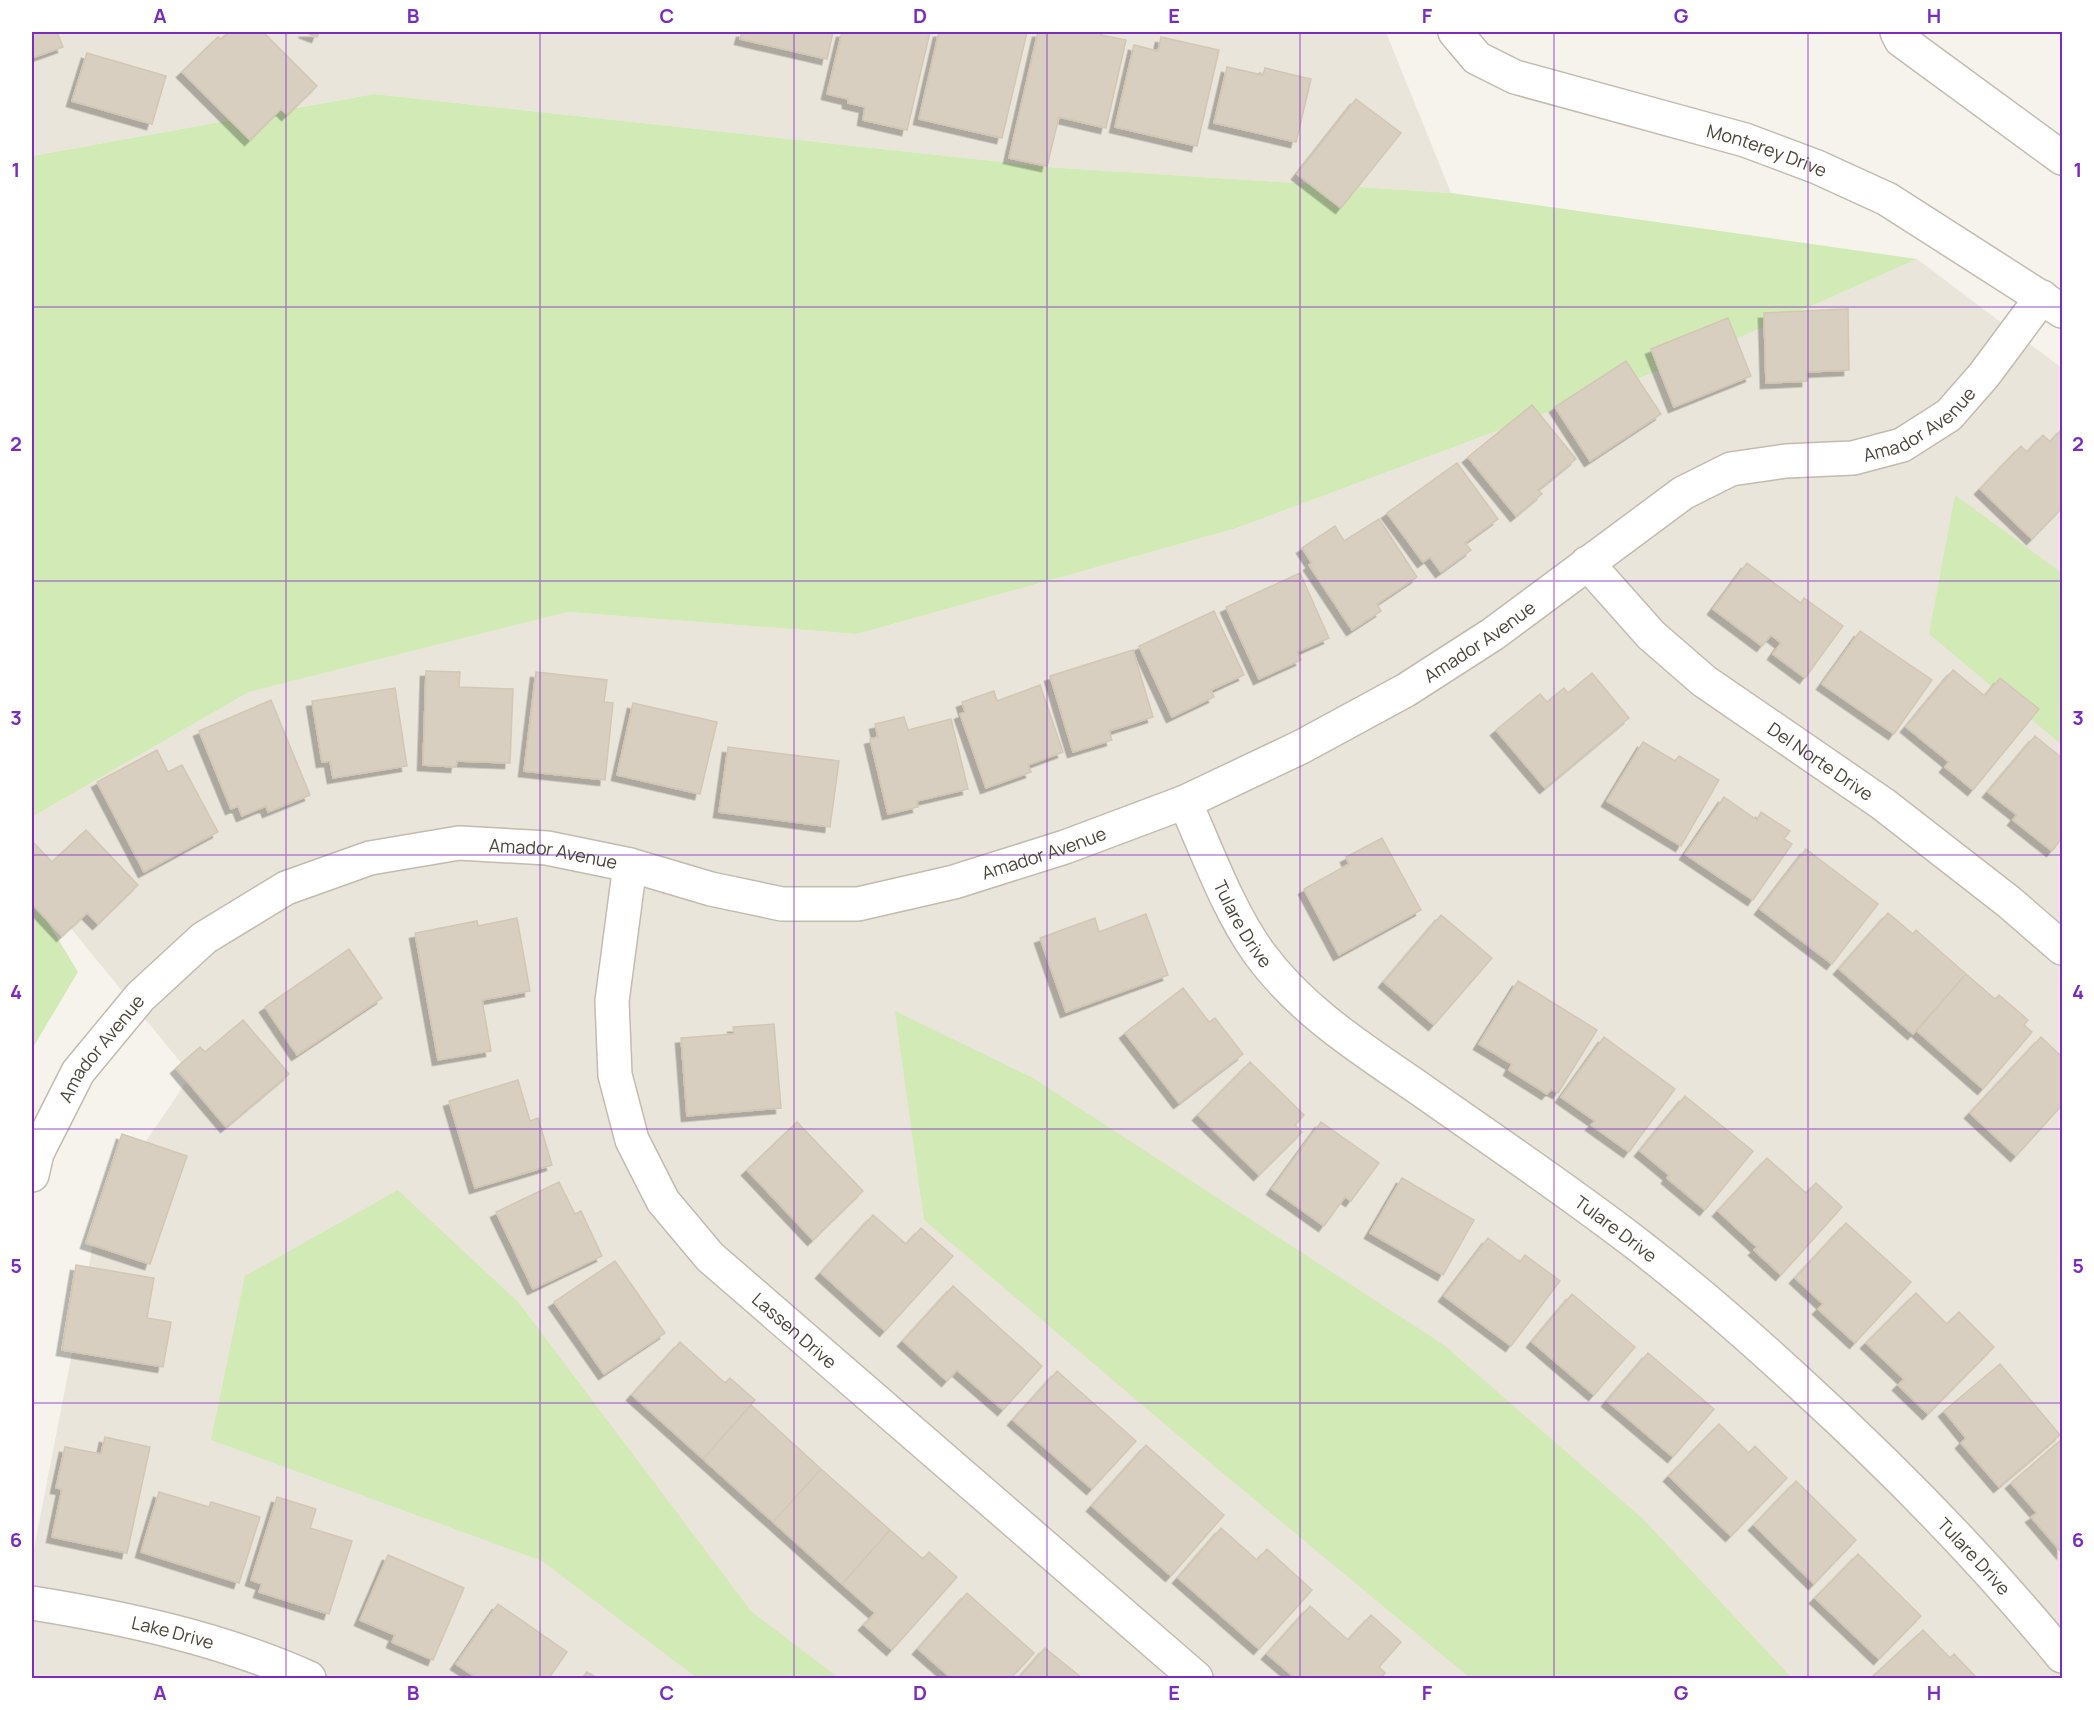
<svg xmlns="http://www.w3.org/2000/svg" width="2094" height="1710" viewBox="0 0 2094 1710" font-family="Manrope,sans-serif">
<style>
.residential{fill:#eae5da}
.green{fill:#d2eab5}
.building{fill:#d8cfc1;stroke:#d3c7b4;stroke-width:1.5;filter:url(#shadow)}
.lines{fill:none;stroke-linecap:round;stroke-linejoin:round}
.minor-casing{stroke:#c2bbae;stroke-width:36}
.minor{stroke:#fff;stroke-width:33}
.grid{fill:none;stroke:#7b2cbf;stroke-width:1.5;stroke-opacity:0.55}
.labels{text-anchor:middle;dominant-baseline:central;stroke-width:4.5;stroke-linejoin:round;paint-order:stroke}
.street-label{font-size:18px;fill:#4b4439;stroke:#fff}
.neatline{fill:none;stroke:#7b2cbf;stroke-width:2}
.grid-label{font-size:20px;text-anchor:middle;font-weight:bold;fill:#7b2cbf}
</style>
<defs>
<filter id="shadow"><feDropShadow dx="-5.5" dy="5.5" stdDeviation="0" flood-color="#0004"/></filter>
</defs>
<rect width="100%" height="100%" fill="#f6f3ec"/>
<path class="residential" d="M32,32H1386L1451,193L1047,167L374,94L32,156Z
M1917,259L2062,368V1678H32V1559L100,1209L191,1075L32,881V817L249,692L568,612L857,634L1237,528L1696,357Z"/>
<path class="green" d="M374,94L1047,167L1451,193L1917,259L1696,357L1237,528L857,634L568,612L249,692L32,817V156Z
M1955,495L2062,573V745L1929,634Z
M32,896L78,972L32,1049Z
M895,1011L1033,1078L1444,1345L1643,1519L1792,1678H1470L1226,1476L924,1220Z
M398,1190L519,1303L751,1611L839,1678H697L542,1561L211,1440L245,1276Z"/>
<path class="building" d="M32,32H57L63,47L32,58Z
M229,32H263L317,86L287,115L281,109L250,140L182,72L218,37L221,39Z
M304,32H319L317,37Z
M742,32H833L827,59L740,39Z
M842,32H930L907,130L863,120L865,107L848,103V99L827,94Z
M939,32H1027L1002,138L919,119Z
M1038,32H1101V35L1126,40L1106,128L1059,117L1047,166L1009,158Z
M1161,37L1219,50L1197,146L1115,127L1134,45L1158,51Z
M87,53L166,76L152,124L72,101Z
M1227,67L1263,75L1265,68L1311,79L1296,142L1214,123Z
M1356,99L1401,133L1341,208L1297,174Z
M1848,309L1849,370L1807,372V381L1766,383L1764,313Z
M1728,318L1751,376L1674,407L1651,349Z
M1626,361L1661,414L1590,461L1555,407Z
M1532,405L1576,459L1538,490L1542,494L1516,516L1468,457Z
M2062,429V508L2032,539L1980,489L2021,446L2027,452L2043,435L2050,442Z
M1457,463L1498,519L1465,543L1471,550L1441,572L1430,557L1423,562L1387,513Z
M1379,519L1417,577L1377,604L1381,611L1352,630L1309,565L1312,563L1302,548L1335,526L1344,541Z
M1747,563L1801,603L1804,598L1843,626L1805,678L1773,654L1781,643L1771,635L1762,646L1713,609Z
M1300,573L1329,638L1297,652L1301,660L1259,679L1226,607Z
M1214,611L1244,675L1211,690L1214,697L1172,717L1139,646Z
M1860,631L1932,680L1894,734L1822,684Z
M1133,650L1153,717L1109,731L1112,740L1073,752L1050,676Z
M1953,670L1985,696L2000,678L2039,709L1973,790L1945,767L1949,762L1906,727Z
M426,671L460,672L459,687L513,689L510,763L457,761L456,767L423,765Z
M536,672L607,680L604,702L613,703L605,780L524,771Z
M1592,673L1629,718L1545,788L1496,730L1540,694L1547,702L1564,688L1568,693Z
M1040,685L1063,752L1028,765L1031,772L986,788L960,714L965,712L962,702L994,691L997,701Z
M395,688L407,766L333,778L330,761L322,762L312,701Z
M271,700L310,795L268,812L266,806L242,816L238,806L231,809L199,731Z
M633,703L717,722L700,794L617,775Z
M904,717L908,730L951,719L968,789L917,801L918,807L888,814L870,739L878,737L875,724Z
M2035,736L2062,758V838L2052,851L2013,820L2017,815L1988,792Z
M1643,742L1675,761L1679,756L1719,780L1681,846L1607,801Z
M728,747L839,761L830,827L719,812Z
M157,750L168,772L182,765L218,832L144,872L97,782Z
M1724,797L1757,820L1761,812L1790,831L1784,839L1792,844L1753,900L1685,854Z
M86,830L138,885L98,924L87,913L62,936L32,904V845L34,843L52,862Z
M1382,838L1421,910L1339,955L1304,889L1349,864L1346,857Z
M1806,849L1878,904L1832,964L1760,909Z
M1888,913L1913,934L1916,930L1966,974L1913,1034L1839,969Z
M1146,914L1168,975L1066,1012L1040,938L1095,918L1099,932Z
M1441,915L1492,958L1434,1025L1384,982Z
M517,918L530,991L482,1000L491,1051L438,1060L415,933L477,921L478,926Z
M349,949L382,998L297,1055L265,1007Z
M1966,974L1995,999L1999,995L2028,1020L2024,1025L2032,1032L1983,1089L1917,1031Z
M1518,981L1597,1030L1558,1093L1551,1089L1547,1094L1509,1070L1512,1064L1479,1044Z
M1183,988L1209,1022L1215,1018L1243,1054L1179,1103L1125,1033Z
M243,1020L289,1074L226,1127L176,1068L200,1047L205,1052Z
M774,1024L781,1108L687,1116L681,1038L734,1034L733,1027Z
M1604,1037L1675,1089L1629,1152L1591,1125L1595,1121L1561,1097Z
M2041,1037L2062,1057V1105L2016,1156L1970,1113Z
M1250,1062L1304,1115L1295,1125L1302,1132L1259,1175L1198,1115Z
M518,1080L530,1121L538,1118L552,1165L475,1188L449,1101Z
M1685,1096L1753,1151L1705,1210L1667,1178L1669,1175L1640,1151Z
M797,1122L863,1191L813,1240L747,1170Z
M1321,1122L1379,1163L1351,1201L1345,1197L1324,1226L1272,1189Z
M122,1134L187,1156L150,1264L86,1243Z
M1767,1158L1806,1193L1816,1183L1842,1207L1781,1275L1754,1250L1757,1247L1718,1211Z
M1402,1178L1474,1220L1443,1275L1370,1233Z
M559,1182L575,1214L581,1211L602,1256L533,1289L496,1212Z
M873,1215L906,1244L921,1228L953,1256L885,1331L821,1273Z
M1846,1223L1911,1282L1855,1343L1818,1309L1823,1304L1795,1278Z
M1488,1238L1520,1262L1525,1255L1560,1281L1511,1346L1444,1296Z
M615,1261L665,1333L604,1374L554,1302Z
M76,1265L154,1278L147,1318L171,1322L163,1367L62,1350Z
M953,1286L1042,1366L1003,1410L957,1370L947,1381L903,1341Z
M1916,1293L1947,1324L1959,1312L1994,1347L1928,1414L1898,1385L1904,1379L1866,1343Z
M1572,1294L1635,1347L1594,1395L1532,1342Z
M680,1342L725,1383L730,1378L755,1400L703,1459L632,1395Z
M1648,1353L1714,1409L1673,1457L1607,1401Z
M2000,1364L2060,1435L1999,1487L1961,1443L1966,1438L1944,1411Z
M1057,1371L1136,1441L1092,1489L1013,1420Z
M751,1405L821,1469L773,1522L703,1459Z
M1719,1424L1749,1453L1755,1446L1787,1478L1731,1536L1669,1476Z
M105,1437L150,1447L127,1553L52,1537L62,1489L56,1488L65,1447L101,1454Z
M2062,1439V1553L2031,1517L2037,1513L2011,1483Z
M1146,1445L1224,1515L1171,1576L1092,1506Z
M821,1469L890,1530L842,1584L773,1522Z
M1796,1481L1856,1540L1814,1584L1754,1525Z
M159,1492L209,1507L211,1502L260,1517L239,1583L141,1552Z
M277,1497L316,1509L310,1528L352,1541L329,1614L259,1592L262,1584L251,1580Z
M1221,1528L1257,1560L1267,1549L1312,1590L1259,1649L1178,1578Z
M890,1530L923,1559L929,1552L957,1577L892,1650L864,1625L875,1613L842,1584Z
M1858,1554L1921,1616L1879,1659L1815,1598Z
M388,1555L464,1588L433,1660L392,1642L395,1635L360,1620Z
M967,1593L1034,1653L1011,1678H951L918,1649Z
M498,1604L567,1652L549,1678H477L456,1664Z
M1310,1606L1348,1640L1371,1615L1401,1642L1379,1667L1385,1673L1381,1678H1295L1267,1654Z
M1923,1630L1950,1658L1954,1654L1977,1678H1871Z
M1045,1648L1082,1678H1019Z
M587,1672L597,1678H582Z"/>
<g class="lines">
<defs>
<g id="minor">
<path id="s1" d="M1455,32L1477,58L1515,77L1745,140L1817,167L1887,199L2062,311"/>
<path d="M1897,32L1901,40L2062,158"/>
<path id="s2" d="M1587,563L1651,635L1704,681L1883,804L2009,902L2062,948"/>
<path id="s3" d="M1185,802C1207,851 1228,910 1259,953C1301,1011 1362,1049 1420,1089C1491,1139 1564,1188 1633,1241C1693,1287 1749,1336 1804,1387C1896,1471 1983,1560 2062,1656"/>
<path id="s4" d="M630,865L612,1001L615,1075L632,1140L663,1201L710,1257L1196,1678"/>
<path id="s5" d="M32,1175L37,1153L78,1072L140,997L204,938L286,888L370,858L459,843L547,848L630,865L711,889L782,904H858L954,882L1065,847L1185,802L1301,747L1406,690L1493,634L1683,493L1731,469L1786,461L1853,458L1902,445L1949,415L1984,375L2042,297"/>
<path id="s6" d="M32,1603C126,1618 222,1639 309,1678"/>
</g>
</defs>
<use href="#minor" class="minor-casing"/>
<use href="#minor" class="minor"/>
</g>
<path class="grid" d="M286,32V1678M540,32V1678M794,32V1678M1047,32V1678M1300,32V1678M1554,32V1678M1808,32V1678M32,307H2062M32,581H2062M32,855H2062M32,1129H2062M32,1403H2062"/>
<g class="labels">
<g class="street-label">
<text stroke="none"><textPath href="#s1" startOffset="339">Monterey Drive</textPath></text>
<text stroke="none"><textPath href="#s5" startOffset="2162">Amador Avenue</textPath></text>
<text stroke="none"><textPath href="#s5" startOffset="1658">Amador Avenue</textPath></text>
<text stroke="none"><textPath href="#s2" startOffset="308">Del Norte Drive</textPath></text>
<text stroke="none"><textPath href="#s5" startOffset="1172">Amador Avenue</textPath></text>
<text stroke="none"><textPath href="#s5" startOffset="668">Amador Avenue</textPath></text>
<text stroke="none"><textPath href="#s3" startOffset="135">Tulare Drive</textPath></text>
<text stroke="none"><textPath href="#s5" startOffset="146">Amador Avenue</textPath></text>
<text stroke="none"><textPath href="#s3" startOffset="621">Tulare Drive</textPath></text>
<text stroke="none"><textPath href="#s4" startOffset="532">Lassen Drive</textPath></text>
<text stroke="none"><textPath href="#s3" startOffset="1107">Tulare Drive</textPath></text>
<text stroke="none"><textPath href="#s6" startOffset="144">Lake Drive</textPath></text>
</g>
</g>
<rect width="2094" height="1710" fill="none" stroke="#ffffff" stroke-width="66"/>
<rect x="33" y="33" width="2028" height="1644" class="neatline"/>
<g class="grid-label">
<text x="160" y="23">A</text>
<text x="413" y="23">B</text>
<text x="667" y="23">C</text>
<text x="920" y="23">D</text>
<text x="1174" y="23">E</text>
<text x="1427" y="23">F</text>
<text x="1681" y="23">G</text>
<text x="1934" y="23">H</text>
<text x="16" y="177">1</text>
<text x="2078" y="177">1</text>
<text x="16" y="451">2</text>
<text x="2078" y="451">2</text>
<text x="16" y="725">3</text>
<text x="2078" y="725">3</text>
<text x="16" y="999">4</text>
<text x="2078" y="999">4</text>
<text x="16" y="1273">5</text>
<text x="2078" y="1273">5</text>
<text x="16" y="1547">6</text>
<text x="2078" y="1547">6</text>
<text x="160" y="1700">A</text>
<text x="413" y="1700">B</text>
<text x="667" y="1700">C</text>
<text x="920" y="1700">D</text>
<text x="1174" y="1700">E</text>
<text x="1427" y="1700">F</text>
<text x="1681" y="1700">G</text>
<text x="1934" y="1700">H</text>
</g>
</svg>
